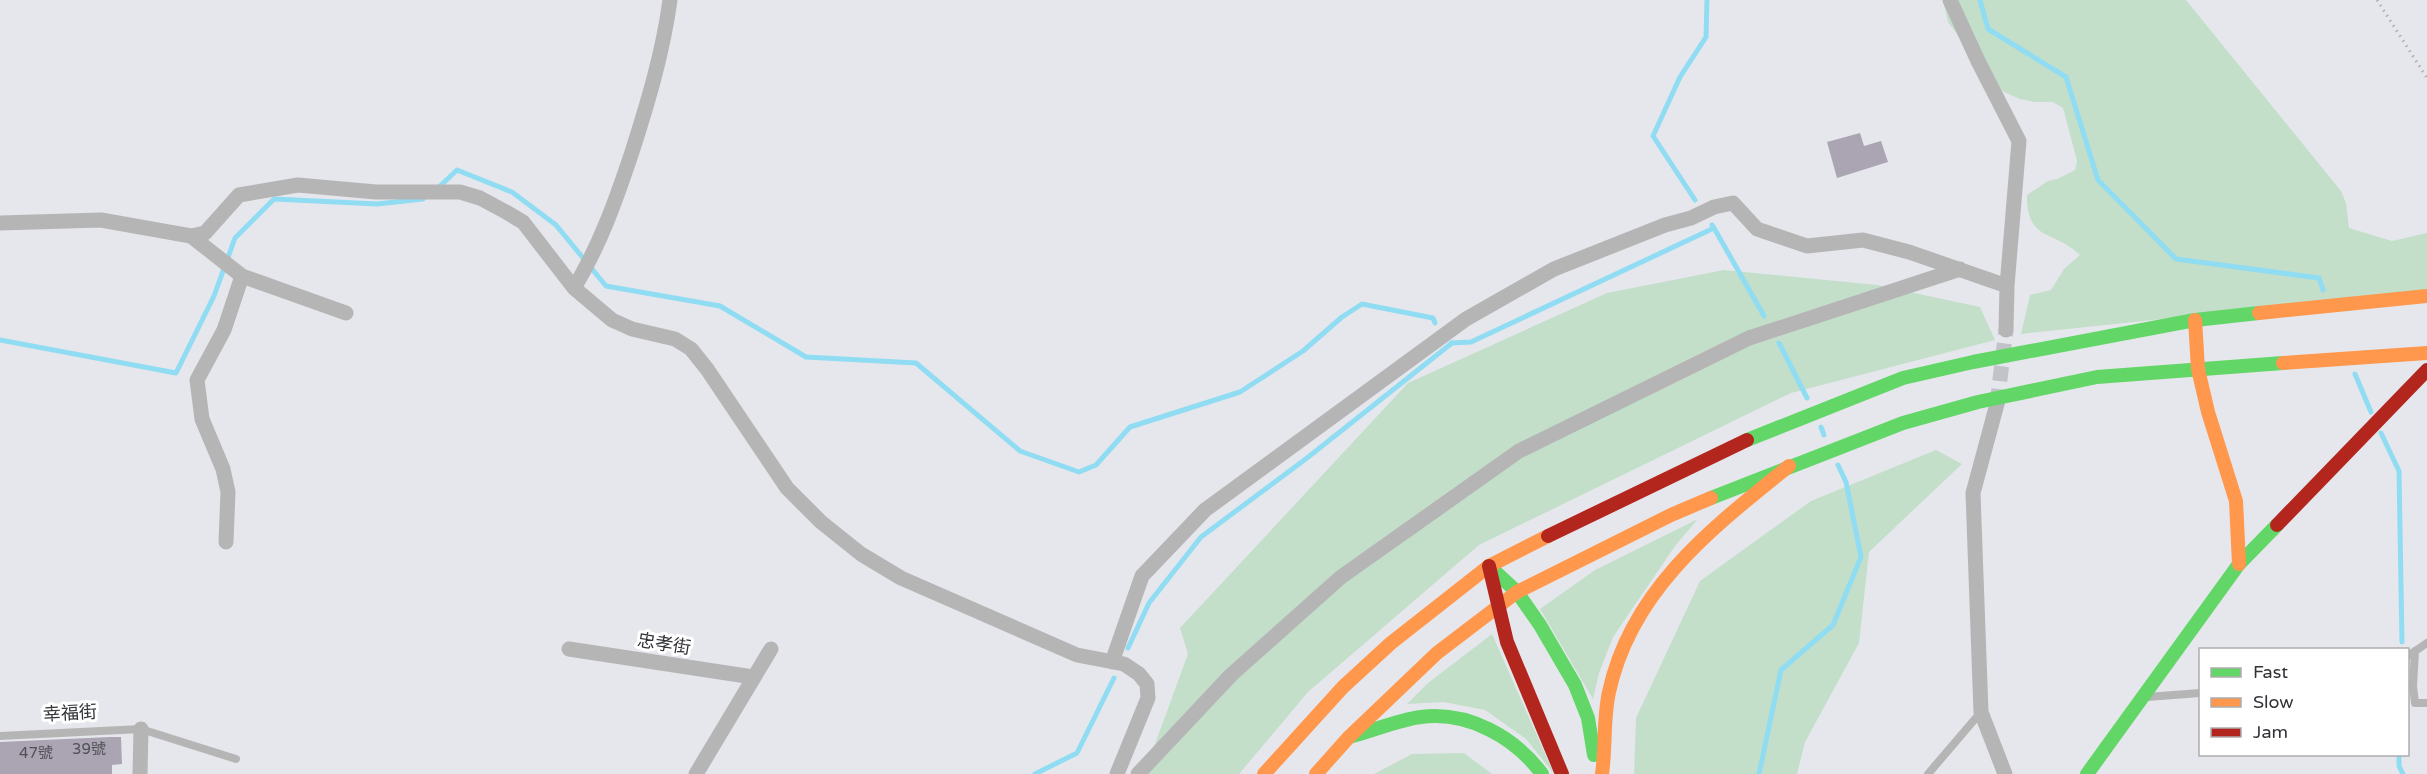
<svg xmlns="http://www.w3.org/2000/svg" width="2427" height="774" viewBox="0 0 2427 774" font-family="'Varela Round','Noto Sans TC',sans-serif">
<style>
.green{fill:#c3dfca}
.lines{fill:none;stroke-linecap:round;stroke-linejoin:round}
.stream{stroke:#90dcf2;stroke-width:5}
.building{fill:#aba4b2}
.street-tunnel{stroke:#c2c3c8;stroke-width:15;stroke-dasharray:15 8;stroke-linecap:butt}
.path{stroke:#b1b1b2;stroke-width:3;stroke-dasharray:1.5 4.5;stroke-linecap:butt}
.lane{stroke:#b6b5b6;stroke-width:8}
.street{stroke:#b6b5b6;stroke-width:15}
.fast{stroke:#63d668;stroke-width:14}
.slow{stroke:#ff974d;stroke-width:14}
.jam{stroke:#b3261e;stroke-width:14}
.labels{text-anchor:middle;dominant-baseline:central;stroke-width:6;stroke-linejoin:round;paint-order:stroke}
.number-label{font-size:15px;fill:#504f55}
.street-label{font-size:18px;fill:#313336;stroke:#fff}
</style>
<rect width="100%" height="100%" fill="#e6e7ec"/>
<path class="green" d="M1943,0H2186L2341,191L2346,203L2349,228L2392,241L2427,233V291L2021,334L2030,295L2051,290L2064,269L2080,255C2055,230 2026,242 2027,195L2048,181L2057,179L2075,170L2077,161L2063,108L2053,102H2035L2020,99L2004,92L1992,82L1948,22Z
M1724,270L1877,285L1980,307L1995,340L1791,393L1479,545L1308,692L1239,774H1144L1188,654L1180,628L1408,383L1607,293Z
M1936,450L1962,464L1869,552L1859,643L1805,742L1797,774H1634L1636,718L1700,581L1811,501Z
M1698,519L1675,546L1613,637L1599,673L1593,699L1540,609L1595,570Z
M1492,634L1554,774L1526,739L1485,710L1444,702L1407,704L1428,683Z
M1464,753L1492,774H1374L1412,754Z"/>
<g class="lines">
<path class="stream" d="M1980,0L1988,29L2066,77L2098,180L2176,259L2319,278L2323,290
M438,188L457,170L512,192L556,225L606,286L720,306L806,357L916,363L1020,451L1079,472L1096,465L1130,427L1240,392L1303,351L1342,317L1362,304L1433,318L1435,323
M1695,200L1653,136L1680,77L1706,37L1707,0
M1714,228L1764,316
M0,340L176,373L214,296L235,238L274,199L377,204L423,199
M1451,343L1471,342L1714,228L1712,225
M1779,343L1807,398
M2355,374L2371,412
M1821,427L1824,435
M2381,433L2399,471L2402,642
M1128,648L1149,603L1201,537L1307,458L1452,343
M2399,754V766L2403,774
M1035,774L1077,753L1114,678
M1759,774L1781,670L1833,625L1861,557L1846,482L1838,465"/>
</g>
<path class="building" d="M1860,133L1864,146L1881,141L1888,162L1837,178L1827,142Z
M110,737H121L122,764L112,765V774H0V742Z"/>
<g class="lines">
<path class="street-tunnel" d="M1997,404L2006,330"/>
<path class="path" d="M2377,0L2427,78"/>
<path class="lane" d="M2415,651L2413,686L2415,703H2427
M2408,656L2427,643
M2147,697L2200,693
M0,736L141,729L236,759
M1928,774L1981,712"/>
<path class="street" d="M1950,0L1978,61L2019,141L2007,286L2006,330
M0,223L101,220L191,236L205,233L239,195L298,185L376,192H460L480,198L506,212L523,222L574,288L612,320L632,329L675,339L691,349L707,369L787,488L821,522L861,554L901,578L1077,655L1124,664L1139,674L1147,684L1148,698L1117,774
M191,236L242,276
M574,288C600,245 616,200 632,152C648,102 663,52 670,0
M1997,404L1973,493L1981,712L2005,774
M226,542L228,492L223,469L202,419L197,380L224,330L242,276L346,313
M569,649L753,677
M1112,662L1142,576L1205,510L1466,319L1554,269L1665,225L1691,218L1714,207L1733,203L1757,229L1807,246L1863,240L1909,252L2007,286
M140,774L141,729
M696,774L771,649
M1138,774L1231,675L1341,577L1519,451L1749,338L1960,269"/>
<path class="fast" d="M1747,440L1903,378L1973,362L2195,320L2259,313
M1711,498L1903,423L1978,402L2097,377L2283,363
M1489,566L1517,592L1540,625L1575,685L1588,718L1594,755
M1349,737C1373,731 1397,720 1421,717C1468,711 1515,737 1542,774
M2087,774L2239,564L2277,525"/>
<path class="slow" d="M2259,313L2427,296
M2195,320L2198,369L2208,412L2236,501L2239,564
M2283,363L2427,353
M1264,774L1343,687L1391,643L1489,566L1548,536
M1316,774L1349,737L1437,653L1517,592L1671,515L1711,498
M1602,774C1606,747 1603,719 1609,692C1631,590 1712,528 1789,466"/>
<path class="jam" d="M2277,525L2427,370
M1548,536L1747,440
M1489,566L1507,642L1562,774"/>
</g>
<g class="labels">
<g class="number-label">
<text x="89" y="749">39號</text>
<text x="36" y="753">47號</text>
</g>
<g class="street-label">
<text transform="translate(664 644) rotate(9)">忠孝街</text>
<text transform="translate(70 713) rotate(-3)">幸福街</text>
</g>
</g>
<rect x="2199" y="648" width="210" height="108" fill="#ffffff" stroke="#adadaf" stroke-width="1.5"/>
<rect x="2211" y="668" width="30" height="9" fill="#63d668" stroke="#adadaf" stroke-width="1.5"/>
<text x="2253" y="678" font-size="18" fill="#313336">Fast</text>
<rect x="2211" y="698" width="30" height="9" fill="#ff974d" stroke="#adadaf" stroke-width="1.5"/>
<text x="2253" y="708" font-size="18" fill="#313336">Slow</text>
<rect x="2211" y="728" width="30" height="9" fill="#b3261e" stroke="#adadaf" stroke-width="1.5"/>
<text x="2253" y="738" font-size="18" fill="#313336">Jam</text>
</svg>
